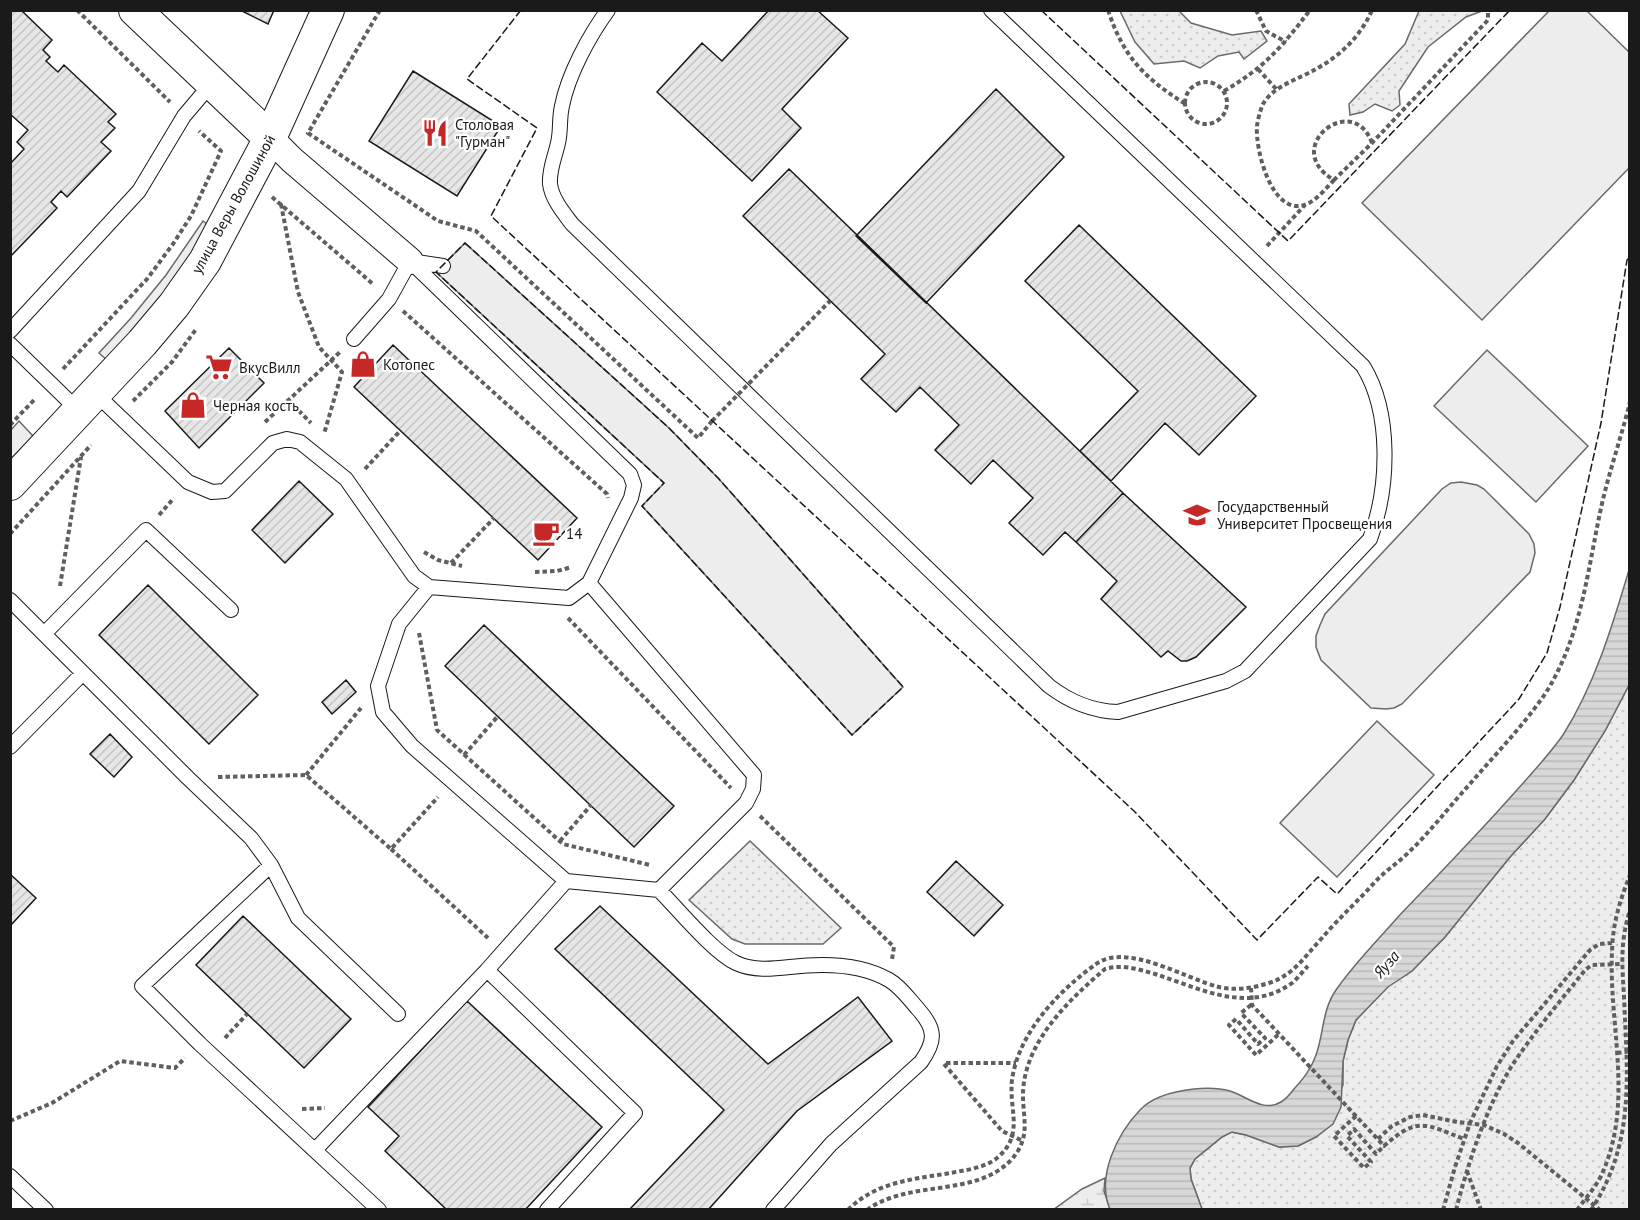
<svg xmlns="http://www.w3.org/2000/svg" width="1640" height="1220" viewBox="0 0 1640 1220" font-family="'PT Sans',sans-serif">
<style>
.built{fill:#ededed;stroke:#6a6a6a;stroke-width:1.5}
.wetland{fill:url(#wetland-marsh);stroke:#6a6a6a;stroke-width:1.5}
.park{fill:url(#park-dots);stroke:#6a6a6a;stroke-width:1.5}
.water{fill:url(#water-rules);stroke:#6a6a6a;stroke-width:1.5}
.building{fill:url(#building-hatch);stroke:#1a1a1a;stroke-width:1.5}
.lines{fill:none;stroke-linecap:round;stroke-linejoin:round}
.service-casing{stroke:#1a1a1a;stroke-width:16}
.minor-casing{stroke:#1a1a1a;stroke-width:28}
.tertiary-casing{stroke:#1a1a1a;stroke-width:34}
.path{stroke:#5f5f5f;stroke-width:4;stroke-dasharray:4.5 3;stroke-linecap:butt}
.service{stroke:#fff;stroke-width:14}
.minor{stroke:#fff;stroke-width:26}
.tertiary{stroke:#fff;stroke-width:32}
.path-bridge{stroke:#5f5f5f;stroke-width:4;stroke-dasharray:4.5 3;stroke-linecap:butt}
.fence{stroke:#1a1a1a;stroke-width:1.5;stroke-dasharray:8 3;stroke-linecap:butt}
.labels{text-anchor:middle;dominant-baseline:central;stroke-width:4.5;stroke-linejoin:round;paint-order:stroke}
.poi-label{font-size:15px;fill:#1a1a1a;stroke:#fff;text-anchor:start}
.street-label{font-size:15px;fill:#1a1a1a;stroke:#fff}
.water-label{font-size:16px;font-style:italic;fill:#1a1a1a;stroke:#fff}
</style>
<defs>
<pattern id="wetland-marsh" width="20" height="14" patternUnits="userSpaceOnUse" patternTransform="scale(1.5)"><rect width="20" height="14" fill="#ededed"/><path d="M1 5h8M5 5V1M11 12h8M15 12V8" fill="none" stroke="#cbcbcb"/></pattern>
<pattern id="park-dots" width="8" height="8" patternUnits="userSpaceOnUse" patternTransform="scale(1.5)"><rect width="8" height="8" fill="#ededed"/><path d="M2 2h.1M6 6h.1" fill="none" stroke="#cbcbcb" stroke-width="1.8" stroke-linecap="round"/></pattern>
<pattern id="water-rules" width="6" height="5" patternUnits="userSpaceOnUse" patternTransform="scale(1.5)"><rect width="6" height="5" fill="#d7d7d7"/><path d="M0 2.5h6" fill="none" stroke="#b8b8b8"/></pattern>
<pattern id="building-hatch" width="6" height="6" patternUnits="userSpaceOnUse" patternTransform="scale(1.5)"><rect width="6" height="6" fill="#e6e6e6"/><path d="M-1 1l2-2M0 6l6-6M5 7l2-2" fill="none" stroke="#c5c5c5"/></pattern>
</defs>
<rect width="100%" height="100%" fill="#fff"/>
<path class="built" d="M1549,11H1587L1629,52V168L1482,320L1362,203Z
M203,221L211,227L175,281L108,361L99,353L131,318L166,275Z
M465,243L669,428L719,479L903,687L852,735L642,506L664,483L436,272Z
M1487,350L1588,446L1536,502L1434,406Z
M19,421L33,436L11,459V430Z
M1461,482L1477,485L1484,489L1529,534L1534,544L1535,553L1530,572L1402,704L1394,708L1386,709L1371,708L1321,660L1316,647V636L1320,625L1325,614L1442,489L1451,483Z
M1377,721L1434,775L1337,877L1280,823Z"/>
<path class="wetland" d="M1105,1178L1104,1191L1110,1209L1053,1210L1082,1189Z"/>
<path class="park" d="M1120,11H1179L1191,23L1232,35L1261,31L1267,41L1244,59L1239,52L1218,56L1200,68L1184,61L1154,64L1135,42Z
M1419,11H1482L1466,17L1428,47L1399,91L1400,105L1392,111L1375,104L1363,112L1350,115L1349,104L1405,44Z
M1629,685V1209H1202L1191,1179L1190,1168L1195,1159L1222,1137L1231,1132L1246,1135L1279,1147L1298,1146L1316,1137L1343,1085V1061L1348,1040L1356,1020L1388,986L1412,971L1445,937L1510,857L1545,819L1574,780L1605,731Z
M750,841L841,928L823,944H745L732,939L689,900Z"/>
<path class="water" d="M1629,570V685L1605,731L1574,780L1545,819L1510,857L1445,937L1412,971L1388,987L1356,1020L1348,1040L1343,1061L1341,1107L1333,1124L1316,1137L1298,1146L1279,1147L1246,1135L1232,1132L1222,1137L1195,1159L1190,1168L1191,1179L1202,1209H1110C1096,1177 1117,1134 1140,1110C1153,1096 1176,1091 1194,1089C1205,1088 1219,1088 1230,1091C1246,1096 1264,1113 1281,1102C1286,1099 1291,1093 1294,1089C1304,1078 1311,1069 1316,1055C1324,1033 1322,1010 1336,990C1354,964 1377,941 1398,917C1438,875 1478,834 1516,791C1532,773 1549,755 1563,735C1595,684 1612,627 1629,570Z"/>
<path class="building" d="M10,10H21L52,40L43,50L50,57L46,61L58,72L64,65L116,114L108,122L115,128L101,142L111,151L67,197L61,191L51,202L57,208L10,257V164L24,149L17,142L28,130L10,114Z
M240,10H274L268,24Z
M769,10H817L848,38L782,109L801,128L752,181L657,92L702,43L722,61Z
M413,71L501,126L457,196L369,141Z
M996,89L1064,157L926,303L856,236Z
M789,169L1123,493L1076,542L1065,532L1043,555L1009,523L1033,498L993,460L971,484L935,450L959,425L920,387L896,412L861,379L885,354L743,216Z
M1079,225L1256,396L1199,455L1165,423L1111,481L1080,451L1138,391L1025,281Z
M393,345L577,518L538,560L354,387Z
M229,348L264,383L199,448L165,411Z
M299,481L333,514L285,563L252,530Z
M1123,493L1246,607L1196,657L1187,661H1181L1168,651L1161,657L1101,599L1117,581L1076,542Z
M148,585L258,695L209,744L99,635Z
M484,625L674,806L634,847L445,666Z
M346,680L356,692L332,714L322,702Z
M110,734L132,757L114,777L90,754Z
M956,861L1003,905L974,936L927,892Z
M10,874L36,898L10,926Z
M600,906L768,1064L858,997L892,1041L797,1111L708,1210H629L724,1110L555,949Z
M243,916L351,1019L304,1068L196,965Z
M467,1001L602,1127L525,1210H447L385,1151L399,1136L368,1107Z"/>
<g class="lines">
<defs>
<path id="service" d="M608,10C589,36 568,75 562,106C559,118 561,131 558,143C555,157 549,169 550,184C552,199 563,212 572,224L1049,686C1070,702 1091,711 1118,712L1226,681L1245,671L1370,539C1389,488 1392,413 1363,366L991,10
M410,261L443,266
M10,331L139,191L184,116L212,83
M354,339L389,299L410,261
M10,344L79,411
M95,393L188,482L212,492L225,491L273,443L287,439L300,442L346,479L414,576L429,587L569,598L589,583L631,498L634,485L630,474L410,261
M589,583L754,775L753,789L746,803L659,890
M429,587L399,624L378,686L383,712L412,746L566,881
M10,600L188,778L251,838L271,865L142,986L200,1044L379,1210
M44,634L146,530L231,610
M10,747L83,673
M271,865L298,918L398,1014
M315,1150L487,970
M10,1176L46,1210
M547,1210L635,1113L487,970L566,881L659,890C678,909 713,952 736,963C753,971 772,969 790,967C823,963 860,963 889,980C901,987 909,999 918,1009C936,1029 936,1041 921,1062L831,1144L773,1210"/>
<path id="minor" d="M270,138L292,160L410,261"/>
<path id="tertiary" d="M135,10L270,138
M10,484L142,343L174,305L205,261L270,138L328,10"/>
</defs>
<use href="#service" class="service-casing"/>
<use href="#minor" class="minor-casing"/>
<use href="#tertiary" class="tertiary-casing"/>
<path class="path" d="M77,10L170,102
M380,10L308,133L438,221L476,231L698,438L712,421
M1108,10C1123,56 1144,78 1184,103
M1256,10L1266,31L1286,42
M1258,69L1277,90
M1185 103a21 21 0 1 1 42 0a21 21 0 1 1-42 0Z
M1224,91C1264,68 1282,47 1310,10
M1372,143C1353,90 1279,148 1334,180L1372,143L1488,20V10
M1334,180C1326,188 1318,199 1307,204C1272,219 1255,149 1257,126C1258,119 1260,111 1263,104C1273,86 1299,79 1316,69C1340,56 1361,36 1372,10
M272,197L373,284
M281,204L298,292L319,347L342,372L324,434
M1267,246L1305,205
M403,311L607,494L608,498
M63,369L147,279L173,244L191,216L221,151L199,131
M288,400L311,423
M133,401L172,362L197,328
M265,422L340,352
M10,425L35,399
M365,469L401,430
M159,515L174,498
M10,534L91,445
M424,552L438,560L462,566
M451,563L494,518
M535,572L557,571L572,567
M60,586L81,457
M568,618L731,788
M419,633L437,730L563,844L650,865
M464,755L498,716
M306,775L361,708
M218,777L306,775L391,849L438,797
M760,816L894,947L892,959
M560,841L591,805
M391,849L488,938
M1251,988L1252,1005L1384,1146C1418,1116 1425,1124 1464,1139
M1251,1005L1241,1013L1265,1038L1258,1044L1236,1019L1229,1025L1256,1055L1279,1034
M225,1038L247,1014
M1617,1053L1626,1052L1630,1050
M946,1063H1016
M944,1064L1002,1131L1023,1141
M302,1109L325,1108
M1356,1116L1334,1136L1364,1168L1371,1162L1347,1136L1354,1129L1376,1154L1384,1146
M10,1121L52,1103L120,1061L175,1068L185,1058
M1378,1139L1392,1126L1410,1117L1423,1115L1457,1122L1484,1125L1504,1134L1518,1143L1600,1210
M1467,1171L1481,1210
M848,1210C878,1179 921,1179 961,1171C973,1169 987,1166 997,1158C1027,1133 1006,1106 1013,1074C1022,1029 1060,990 1096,964C1127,942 1186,979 1219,987C1236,991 1253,988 1269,983C1294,975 1305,956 1322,938C1338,919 1358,901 1375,882C1385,871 1398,863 1409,852C1430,832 1449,807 1469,785C1494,756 1521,728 1543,697C1581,640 1587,573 1601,508C1609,472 1621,438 1630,402
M867,1210C909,1179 975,1198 1011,1160C1035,1134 1019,1112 1024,1082C1031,1036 1071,998 1105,969C1122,964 1138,969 1155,974C1199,988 1248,1015 1292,983C1298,978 1303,971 1308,966
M1443,1210L1455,1167L1470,1123L1497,1066L1513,1041L1590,950L1599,944L1612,943
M1456,1210C1468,1163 1487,1105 1513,1064C1535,1031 1561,1000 1586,969L1592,965L1622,964
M1577,1210C1585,1199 1595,1188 1601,1176C1637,1099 1605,1017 1613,937C1615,916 1622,895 1630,875
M1591,1210C1636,1142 1627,1073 1624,996C1622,964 1620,942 1630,910"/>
<use href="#service" class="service"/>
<use href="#minor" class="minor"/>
<use href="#tertiary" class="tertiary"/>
<path class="path-bridge" d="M712,421L830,301"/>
<path class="fence" d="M521,10L467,79L537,128L491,216L1134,811L1257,940L1318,877L1337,894L1519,699L1547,653L1560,607L1601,423L1627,260L1630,257
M1041,10L1288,241L1510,10
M465,243L669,428L719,479L903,687L852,735L642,506L664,483L436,272Z"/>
</g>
<defs>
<symbol id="restaurant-bare" viewBox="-9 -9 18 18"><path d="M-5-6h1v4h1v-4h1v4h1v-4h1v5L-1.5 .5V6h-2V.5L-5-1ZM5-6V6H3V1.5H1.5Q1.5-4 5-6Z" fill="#c62828" stroke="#fff" stroke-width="2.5" paint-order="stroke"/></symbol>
<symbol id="shop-bare" viewBox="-9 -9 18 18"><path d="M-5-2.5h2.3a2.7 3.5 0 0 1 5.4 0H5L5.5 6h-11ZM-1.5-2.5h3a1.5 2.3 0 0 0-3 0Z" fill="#c62828" stroke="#fff" stroke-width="2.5" paint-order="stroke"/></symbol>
<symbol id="supermarket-bare" viewBox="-9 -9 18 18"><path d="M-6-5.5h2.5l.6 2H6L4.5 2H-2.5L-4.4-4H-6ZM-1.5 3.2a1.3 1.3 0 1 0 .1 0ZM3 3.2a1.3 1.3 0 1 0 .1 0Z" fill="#c62828" stroke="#fff" stroke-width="2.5" paint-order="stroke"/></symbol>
<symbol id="university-bare" viewBox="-9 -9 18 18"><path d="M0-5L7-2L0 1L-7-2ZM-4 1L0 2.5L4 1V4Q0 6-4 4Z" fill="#c62828" stroke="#fff" stroke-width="2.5" paint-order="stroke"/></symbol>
<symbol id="cafe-bare" viewBox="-9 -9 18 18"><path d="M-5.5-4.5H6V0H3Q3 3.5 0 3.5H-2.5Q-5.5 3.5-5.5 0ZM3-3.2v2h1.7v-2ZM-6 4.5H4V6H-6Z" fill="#c62828" stroke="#fff" stroke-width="2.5" paint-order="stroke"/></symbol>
</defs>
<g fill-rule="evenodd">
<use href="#restaurant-bare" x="416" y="114" width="38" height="38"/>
<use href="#shop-bare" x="344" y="345" width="38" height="38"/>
<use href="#supermarket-bare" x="200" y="348" width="38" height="38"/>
<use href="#shop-bare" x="174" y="386" width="38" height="38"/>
<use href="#university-bare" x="1178" y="496" width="38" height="38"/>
<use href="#cafe-bare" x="527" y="514" width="38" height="38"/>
</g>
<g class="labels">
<g class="poi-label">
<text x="455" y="124">Столовая<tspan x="455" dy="17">"Гурман"</tspan></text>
<text x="383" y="364">Котопес</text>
<text x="239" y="367">ВкусВилл</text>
<text x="213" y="405">Черная кость</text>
<text x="1217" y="506">Государственный<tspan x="1217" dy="17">Университет Просвещения</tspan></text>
<text x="566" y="533">14</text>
</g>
<g class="street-label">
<text transform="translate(233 204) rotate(-61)">улица Веры Волошиной</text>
</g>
<g class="water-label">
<text transform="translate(1386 964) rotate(-49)">Яуза</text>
</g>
</g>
<rect width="1640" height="1220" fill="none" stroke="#1a1a1a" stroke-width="24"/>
</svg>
